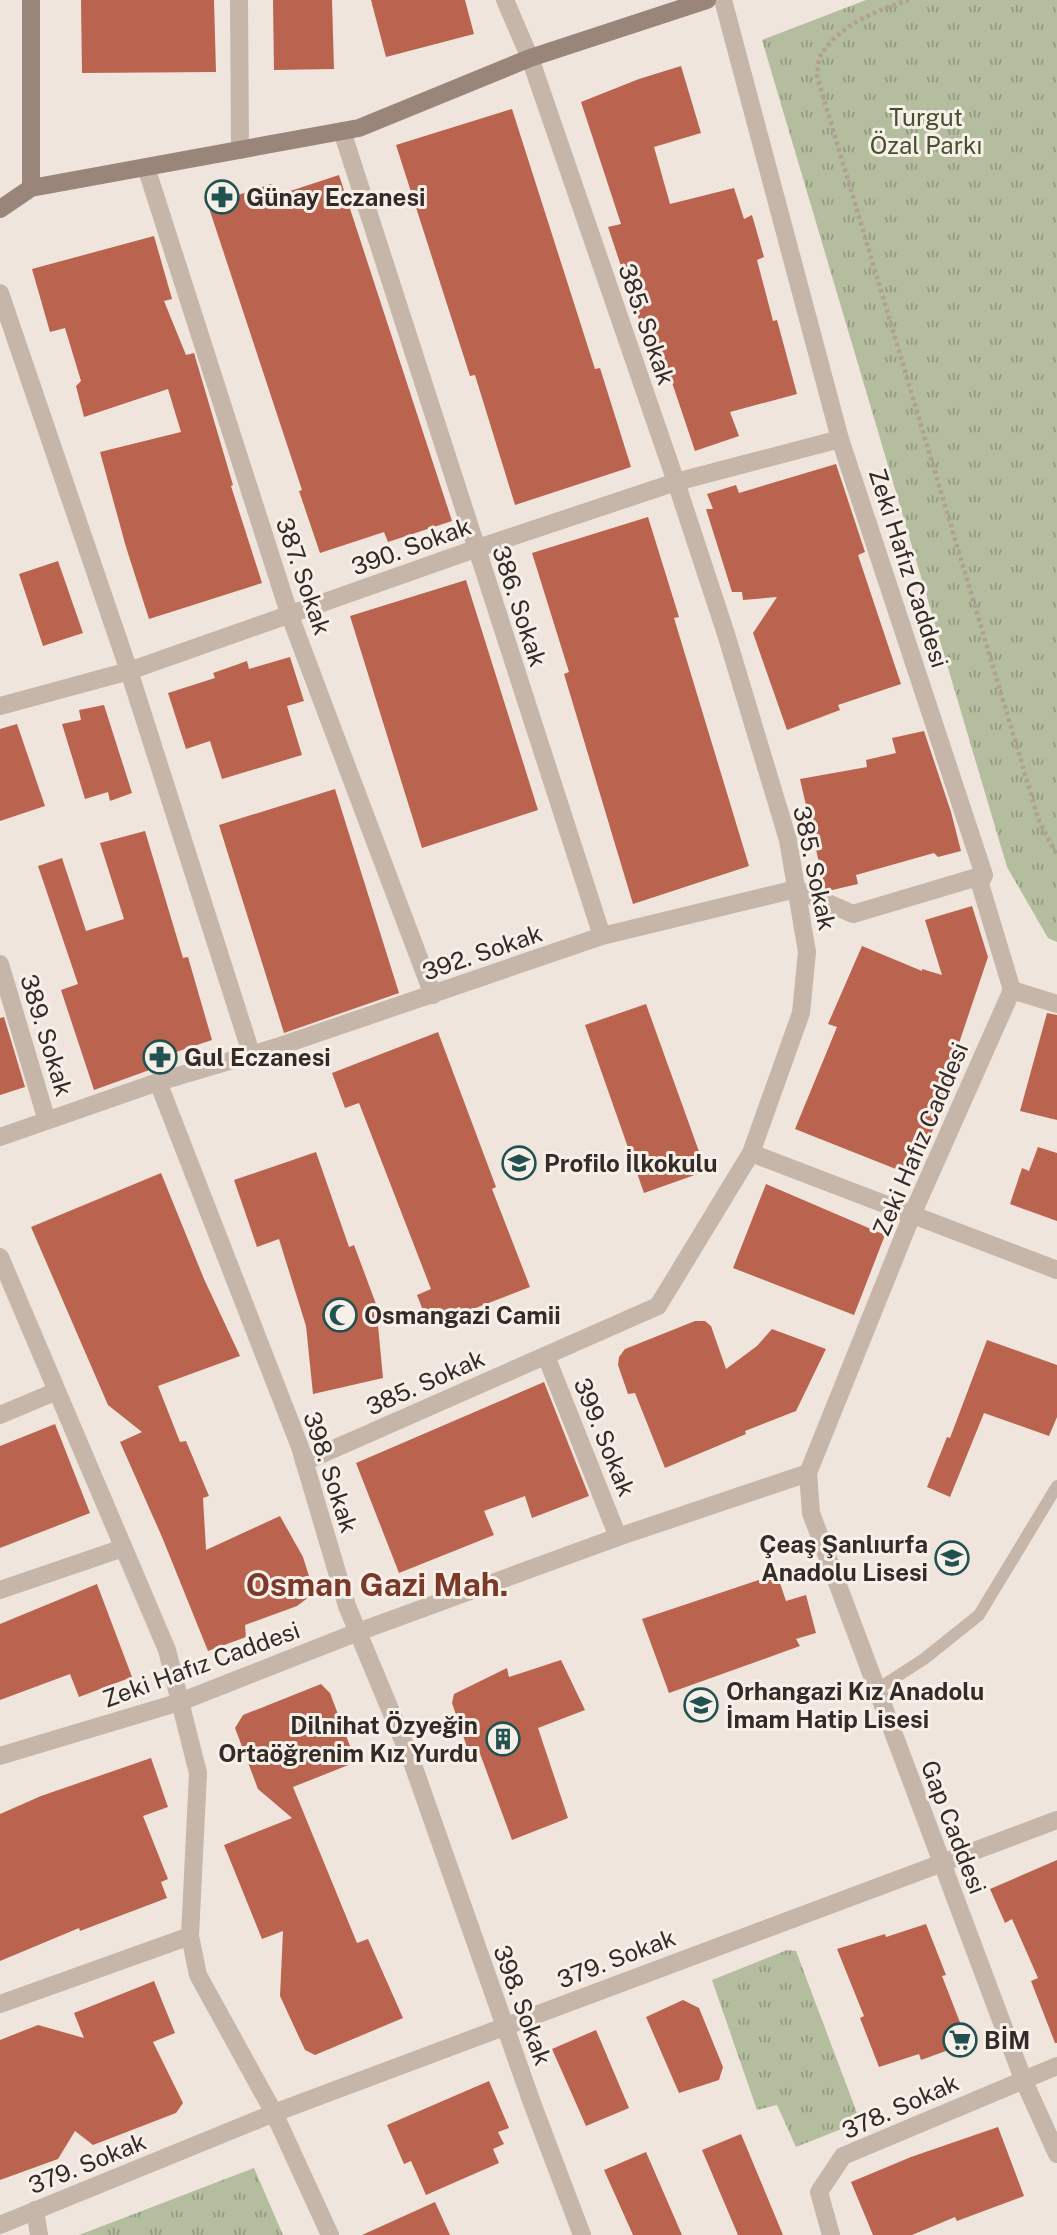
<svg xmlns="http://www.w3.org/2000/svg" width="1057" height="2235" viewBox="0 0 1057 2235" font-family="'Public Sans',sans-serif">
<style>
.grass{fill:url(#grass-tufts)}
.building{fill:#ba6450}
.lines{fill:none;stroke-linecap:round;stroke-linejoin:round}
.path{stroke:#b29f94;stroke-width:4.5;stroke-dasharray:3.5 3.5;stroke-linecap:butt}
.service{stroke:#c6b5a9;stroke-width:12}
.minor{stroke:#c6b5a9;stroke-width:18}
.tertiary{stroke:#c6b5a9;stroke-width:18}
.secondary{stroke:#9a857b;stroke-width:18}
.labels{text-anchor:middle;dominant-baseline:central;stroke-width:6;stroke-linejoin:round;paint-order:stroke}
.park-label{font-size:24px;fill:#46502f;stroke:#f7f0e8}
.poi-label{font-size:24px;font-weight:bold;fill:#342b28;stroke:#f7f0e8;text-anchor:start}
.street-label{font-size:24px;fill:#342b28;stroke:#f7f0e8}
.district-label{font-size:32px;font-weight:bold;fill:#7b392a;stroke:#f7f0e8}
</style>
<defs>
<pattern id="grass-tufts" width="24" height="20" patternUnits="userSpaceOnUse" patternTransform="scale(1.75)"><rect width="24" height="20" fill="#b4bd9e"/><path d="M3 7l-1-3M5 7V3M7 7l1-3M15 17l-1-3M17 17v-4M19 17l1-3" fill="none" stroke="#939a81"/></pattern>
</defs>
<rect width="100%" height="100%" fill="#efe5dc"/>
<path class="grass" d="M866,0H1057V942L1048,938L1007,867L762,40Z
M787,1950L796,1951L857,2113L849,2126L796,2147L777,2105L757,2110L712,1980Z
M254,2168L283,2235H79Z"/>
<path class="building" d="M81,0H214L216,72L82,73Z
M273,0H332L334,69L274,70Z
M371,0H465L474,34L386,57Z
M681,66L701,133L654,147L670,204L734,188L744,219L752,215L764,257L757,260L773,321L777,320L797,394L730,412L739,436L695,451L652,323L641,326L608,227L621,224L581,102L639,79Z
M512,109L595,369L600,368L631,467L515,505L475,375L470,376L396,145Z
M339,175L452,521L388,542L384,532L320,553L299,491L302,490L208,205L271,184L275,196Z
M154,236L172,299L164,301L186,355L194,353L233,485L231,486L262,583L149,619L126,547L100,452L181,432L168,389L84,417L76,386L81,381L65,328L50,332L32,269Z
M836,464L865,552L858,555L901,684L838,705L840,710L787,730L753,633L777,597L743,600L742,592H732L706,509H713L707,494L736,485L739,493Z
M648,517L679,617L674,618L749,866L633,904L564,674L569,672L532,553Z
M58,561L83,633L43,646L19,574Z
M466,580L538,810L422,848L350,616Z
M290,657L304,701L287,706L302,755L222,779L210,741L186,749L168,693L215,678L213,673L247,661L249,669Z
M104,705L132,793L110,801L108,792L85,799L62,724L81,720L79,710Z
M17,724L45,806L0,821V729Z
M924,731L951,812L961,851L938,857L934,853L856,875L858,884L828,891L825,889L800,779L867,767L866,760L896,753L892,738Z
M335,789L399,993L284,1033L219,825Z
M145,831L183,958L188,957L212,1040L152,1060L155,1068L94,1090L61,990L78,984L38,866L62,858L86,931L124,919L100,843Z
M972,906L988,957L953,1061L957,1062L916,1177L795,1129L837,1027L828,1024L862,946L922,971V969L942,975L925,920Z
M646,1004L706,1171L644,1193L585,1025Z
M1047,1013L1057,1015V1120L1020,1111Z
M4,1017L25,1087L0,1095V1018Z
M438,1032L496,1187L492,1189L530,1287L429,1326L417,1295L431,1289L359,1103L345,1108L332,1073Z
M1038,1147L1057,1153V1221L1010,1204L1022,1168L1029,1171Z
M316,1152L349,1247L354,1245L376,1304L383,1378L313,1394L306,1326L279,1239L257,1247L234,1180Z
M161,1173L204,1279L240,1356L158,1386L180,1442L186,1441L209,1496L203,1498L206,1550L280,1516L303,1557L313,1589L309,1597L297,1606L245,1625L246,1637L208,1651L162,1537L120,1442L142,1432L108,1405L31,1227Z
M766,1184L885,1235L854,1315L733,1268Z
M695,1321H705L711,1326L726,1369L757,1346L772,1329L826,1349L796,1411L745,1431L746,1434L665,1468L635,1393L628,1394L618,1365L619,1357L625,1349Z
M987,1340L1057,1365V1417L1049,1436L984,1413L950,1497L927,1487L947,1437L950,1438Z
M544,1382L589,1496L532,1518L525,1496L484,1511L494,1535L399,1573L356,1463Z
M55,1424L90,1513L0,1548V1446Z
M777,1574L786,1601L806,1595L816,1633L796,1639L800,1646L669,1693L642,1619Z
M97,1584L132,1677L79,1697L70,1674L0,1700V1624Z
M561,1660L585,1710L538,1728L568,1818L512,1840L479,1751L470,1756L452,1703L454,1694L507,1668L509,1677Z
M321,1684L330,1693L356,1762L293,1787L357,1943L368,1939L403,2018L315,2055L305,2050L280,1996L283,1931L262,1939L224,1845L292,1818L258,1789L235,1728L243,1715Z
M151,1758L168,1807L143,1816L168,1879L161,1882L167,1898L80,1931L79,1928L0,1961V1814L41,1796Z
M1057,1860V2043H1055L1031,1981L1038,1978L1012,1919L1005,1923L990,1889Z
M926,1924L946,1975L942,1976L968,2043L921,2060L919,2054L879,2067L860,2018L864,2016L837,1949L885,1934L886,1937Z
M154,1981L175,2033L153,2042L183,2103L176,2113L93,2145L75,2131L58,2159L0,2180V2040L38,2025L84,2038L74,2013Z
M683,2000L699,2008L723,2067L719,2080L679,2093L646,2017Z
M596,2030L629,2108L586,2126L552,2049Z
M489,2081L509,2128L498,2132L504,2144L493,2149L499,2163L426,2195L411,2161L404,2164L387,2125Z
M998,2127L1024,2196L957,2221L955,2217L912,2235H873L851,2182L911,2157Z
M741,2134L783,2235H738L702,2150Z
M646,2152L682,2235H633L604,2170Z
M435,2202L450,2235H362Z"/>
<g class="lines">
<path class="path" d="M909,0C877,10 839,25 821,55C818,60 818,69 817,76L1039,821L1057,856"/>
<path class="service" d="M876,1690L924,1659L979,1615L1057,1486"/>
<path class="minor" d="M239,0L240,150
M342,131L602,936
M146,167L290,616L433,995
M0,293L129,671L251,1053
M0,706L129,671L475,549L676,482L840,439
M0,964L47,1121
M1012,990L1057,1004
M158,1082L300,1447L347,1606L412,1762L532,2103L582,2235
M0,1137L158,1082L277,1047L602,936L796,889L853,914L984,875
M751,1153L1057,1270
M0,1257L167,1650L198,1773L190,1936L198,1975L274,2113L330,2235
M546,1356L618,1537
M0,1415L57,1391
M304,1462L658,1306L751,1153L801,1013L807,952L788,840L726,634L676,482L530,58L505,0
M0,1590L123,1548
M0,2004L190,1936
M35,2210L39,2235
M0,2225L274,2113L1057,1820
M831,2235L819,2192L843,2156L1057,2066"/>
<path class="tertiary" d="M808,1473L811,1513L1023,2079L1057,2154
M0,1756L180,1702L358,1632L618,1537L808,1473L912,1215L1012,990L980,884L984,875L840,439L723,0"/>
<path class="secondary" d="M31,0V188
M0,209L31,188L359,128L530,58L707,0"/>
</g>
<defs>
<symbol id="pharmacy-ring" viewBox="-11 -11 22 22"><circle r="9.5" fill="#f7f0e8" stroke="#225151" stroke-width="1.5"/><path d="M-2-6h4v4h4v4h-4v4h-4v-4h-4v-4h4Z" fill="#225151"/></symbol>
<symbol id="school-ring" viewBox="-11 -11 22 22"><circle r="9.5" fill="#f7f0e8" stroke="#225151" stroke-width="1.5"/><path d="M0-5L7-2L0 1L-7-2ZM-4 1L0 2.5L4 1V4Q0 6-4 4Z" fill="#225151"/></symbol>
<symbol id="mosque-ring" viewBox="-11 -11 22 22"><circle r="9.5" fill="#f7f0e8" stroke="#225151" stroke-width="1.5"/><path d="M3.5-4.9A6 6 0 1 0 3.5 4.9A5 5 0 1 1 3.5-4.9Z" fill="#225151"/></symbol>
<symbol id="building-ring" viewBox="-11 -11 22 22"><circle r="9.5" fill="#f7f0e8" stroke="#225151" stroke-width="1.5"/><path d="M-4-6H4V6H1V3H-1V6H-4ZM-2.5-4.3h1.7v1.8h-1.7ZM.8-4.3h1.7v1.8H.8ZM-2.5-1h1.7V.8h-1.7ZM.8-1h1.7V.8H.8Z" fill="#225151"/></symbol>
<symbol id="supermarket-ring" viewBox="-11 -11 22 22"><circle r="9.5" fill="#f7f0e8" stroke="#225151" stroke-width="1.5"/><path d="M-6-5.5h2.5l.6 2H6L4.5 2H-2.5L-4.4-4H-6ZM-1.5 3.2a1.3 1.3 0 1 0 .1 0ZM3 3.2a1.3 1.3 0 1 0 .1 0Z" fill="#225151"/></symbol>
</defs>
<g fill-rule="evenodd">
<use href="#pharmacy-ring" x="203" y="178" width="38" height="38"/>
<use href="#pharmacy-ring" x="141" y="1038" width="38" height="38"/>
<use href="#school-ring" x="500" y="1144" width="38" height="38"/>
<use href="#mosque-ring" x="321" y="1296" width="38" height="38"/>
<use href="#school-ring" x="933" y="1539" width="38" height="38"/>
<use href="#school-ring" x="682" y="1686" width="38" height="38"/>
<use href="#building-ring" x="484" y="1720" width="38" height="38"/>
<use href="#supermarket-ring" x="941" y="2021" width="38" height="38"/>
</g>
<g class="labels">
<g class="park-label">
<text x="926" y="117">Turgut<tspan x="926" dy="28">Özal Parkı</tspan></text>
</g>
<g class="poi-label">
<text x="246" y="197">Günay Eczanesi</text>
<text x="184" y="1057">Gul Eczanesi</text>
<text x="544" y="1163">Profilo İlkokulu</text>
<text x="364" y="1315">Osmangazi Camii</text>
<text x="928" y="1544" text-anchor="end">Çeaş Şanlıurfa<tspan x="928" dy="28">Anadolu Lisesi</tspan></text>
<text x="726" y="1691">Orhangazi Kız Anadolu<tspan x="726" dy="28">İmam Hatip Lisesi</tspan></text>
<text x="478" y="1725" text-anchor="end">Dilnihat Özyeğin<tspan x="478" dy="28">Ortaöğrenim Kız Yurdu</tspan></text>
<text x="984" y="2040">BİM</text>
</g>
<g class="street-label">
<text transform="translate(647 324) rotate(71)">385. Sokak</text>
<text transform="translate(411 546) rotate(-20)">390. Sokak</text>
<text transform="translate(909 568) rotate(72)">Zeki Hafız Caddesi</text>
<text transform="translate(304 576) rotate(71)">387. Sokak</text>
<text transform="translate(520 606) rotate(72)">386. Sokak</text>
<text transform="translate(815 868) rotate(78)">385. Sokak</text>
<text transform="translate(482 952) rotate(-19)">392. Sokak</text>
<text transform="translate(47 1035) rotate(73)">389. Sokak</text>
<text transform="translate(920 1139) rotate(-67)">Zeki Hafız Caddesi</text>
<text transform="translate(425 1382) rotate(-24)">385. Sokak</text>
<text transform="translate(605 1437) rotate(68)">399. Sokak</text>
<text transform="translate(331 1472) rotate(72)">398. Sokak</text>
<text transform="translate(201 1664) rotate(-20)">Zeki Hafız Caddesi</text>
<text transform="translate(954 1827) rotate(69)">Gap Caddesi</text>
<text transform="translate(616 1958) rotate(-21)">379. Sokak</text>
<text transform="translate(523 2005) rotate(70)">398. Sokak</text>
<text transform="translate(900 2106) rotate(-24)">378. Sokak</text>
<text transform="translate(87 2163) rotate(-22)">379. Sokak</text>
</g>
<g class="district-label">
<text x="377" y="1584">Osman Gazi Mah.</text>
</g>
</g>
</svg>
